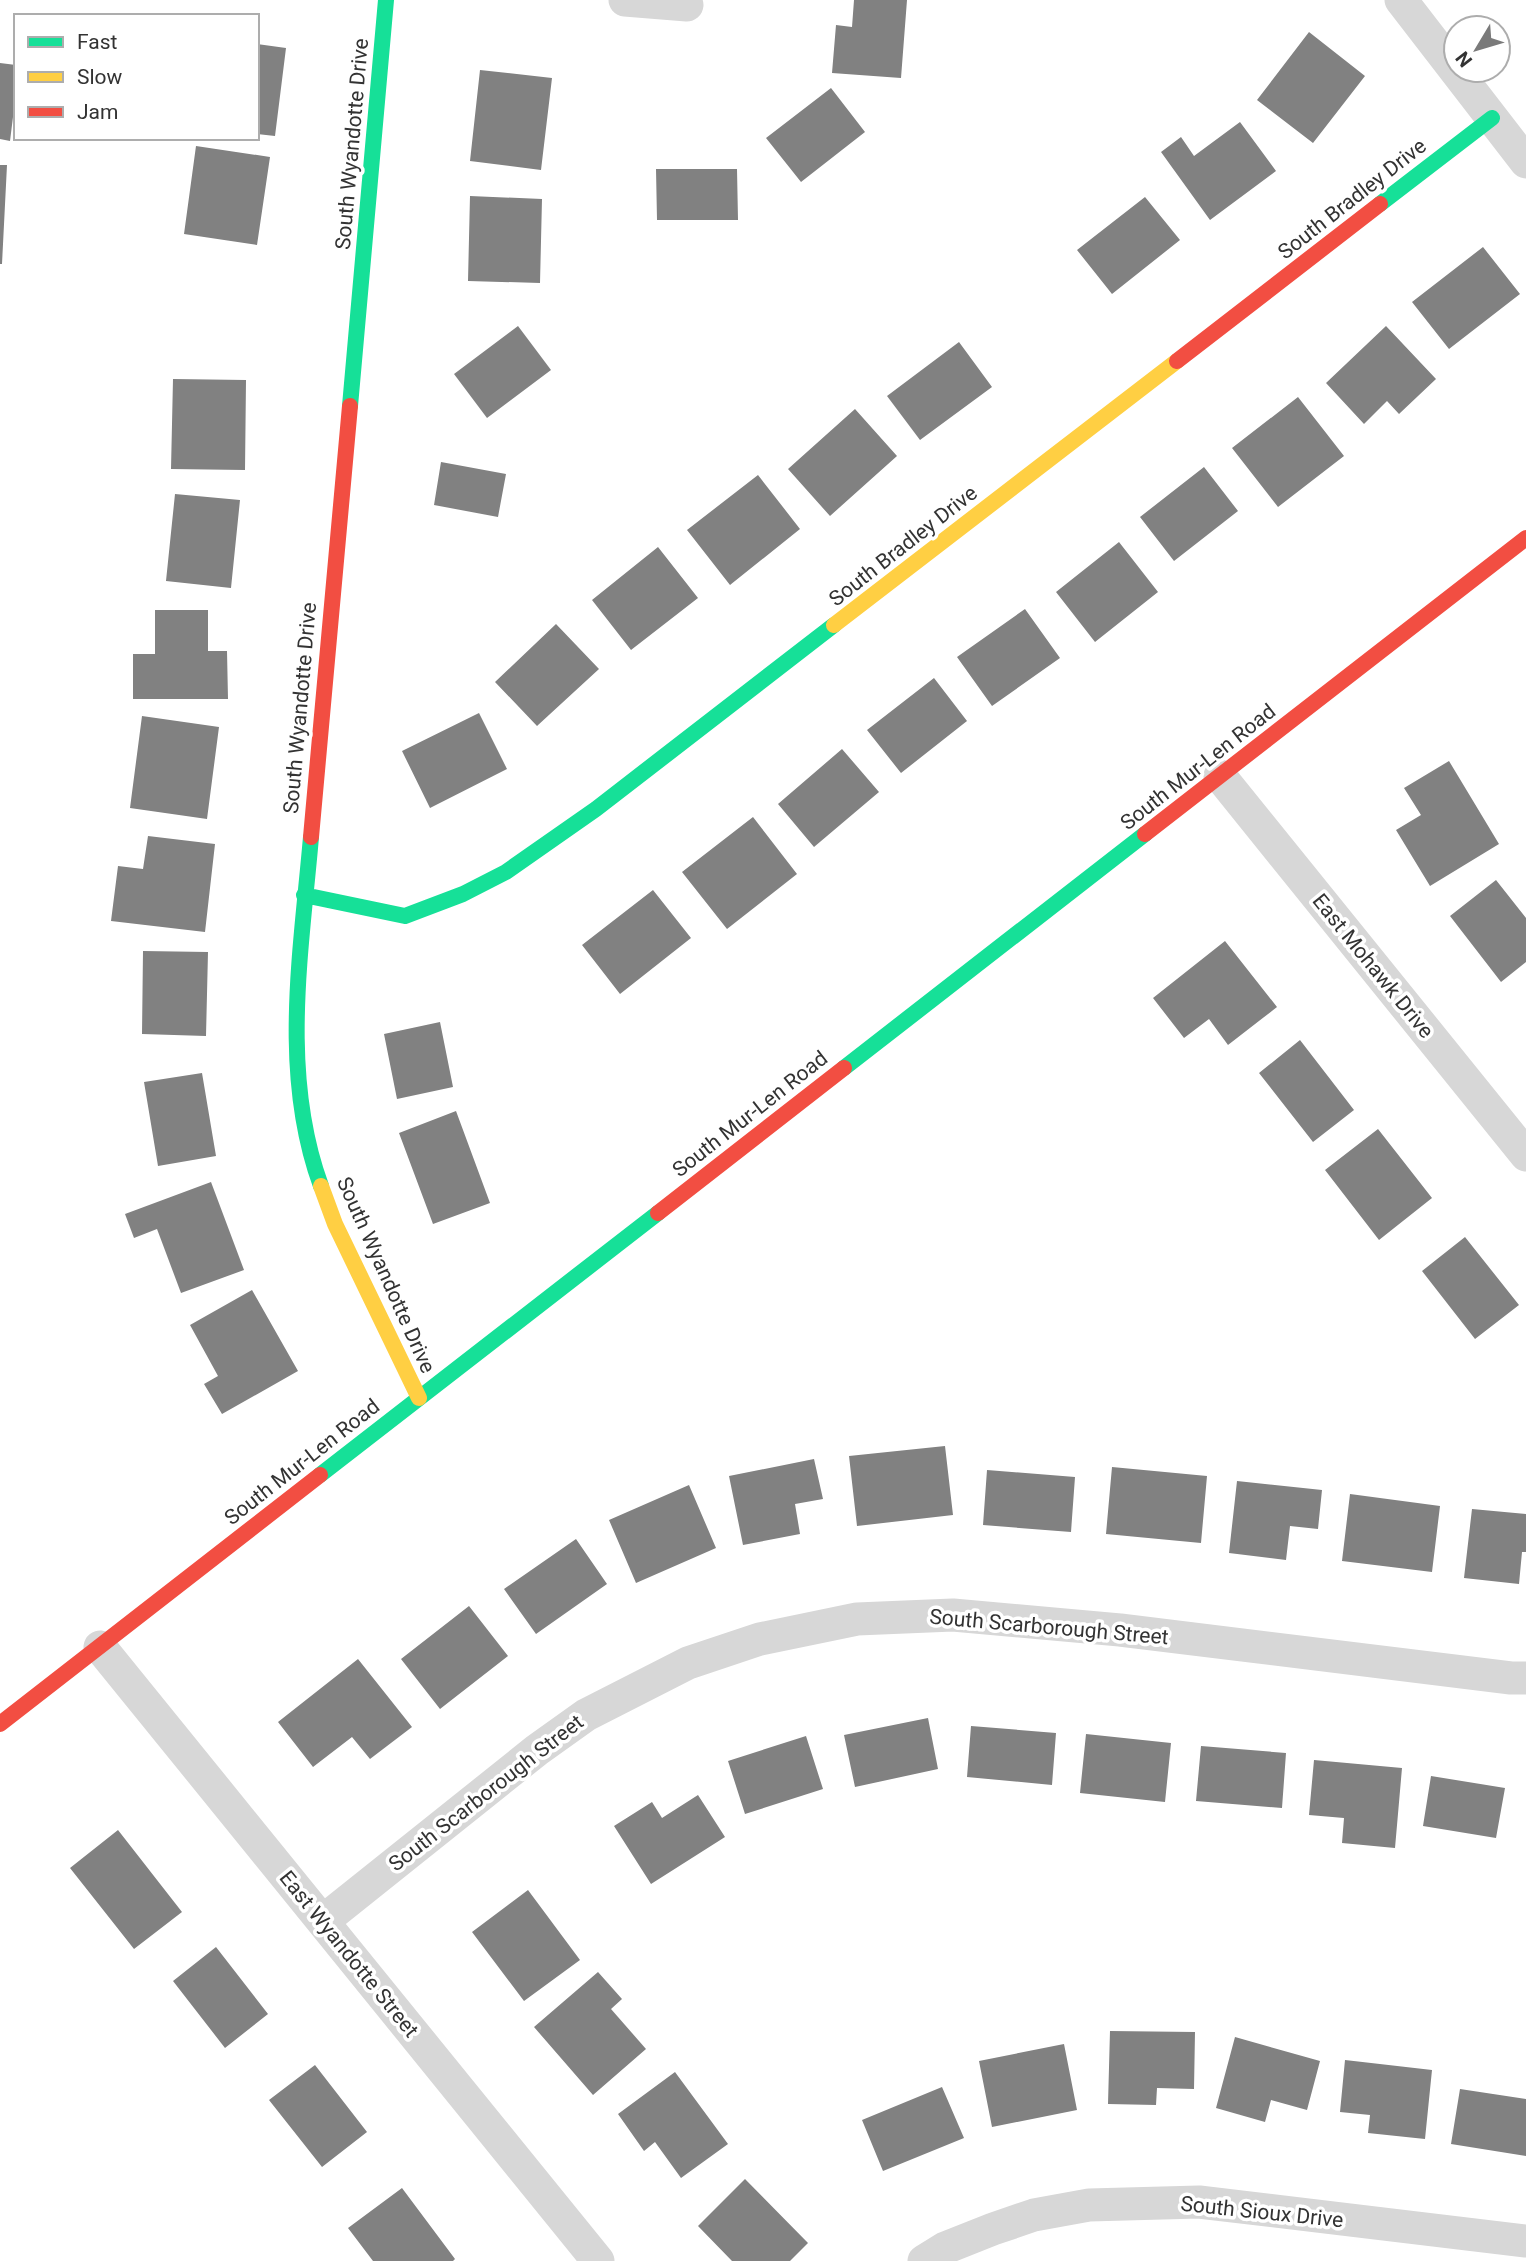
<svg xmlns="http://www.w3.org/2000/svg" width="1526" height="2261" viewBox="0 0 1526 2261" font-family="Roboto,sans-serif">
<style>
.building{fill:#818181}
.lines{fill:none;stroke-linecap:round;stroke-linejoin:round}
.street{stroke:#d7d7d7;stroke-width:33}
.fast{stroke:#16e098;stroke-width:16}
.slow{stroke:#ffcf43;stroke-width:16}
.jam{stroke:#f24e42;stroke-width:16}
.labels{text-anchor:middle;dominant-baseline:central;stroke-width:7;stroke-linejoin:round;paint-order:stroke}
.street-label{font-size:21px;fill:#333;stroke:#fff}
</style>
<rect width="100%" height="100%" fill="#fff"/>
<path class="building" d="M854,0H907L901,78L832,73L836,25L852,27Z
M1309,32L1365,76L1313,143L1257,100Z
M257,44L286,48L275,136L257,134Z
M0,63L16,65V93L10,141L0,139Z
M480,70L552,78L541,170L470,161Z
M831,88L865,132L801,182L766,138Z
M1240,122L1276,171L1210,220L1161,152L1181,137L1194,156Z
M196,146L270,157L257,245L184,234Z
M0,165H7L2,264H0Z
M656,169H737L738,220H657Z
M470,196L542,199L540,283L468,281Z
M1145,197L1180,240L1112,294L1077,250Z
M1483,247L1520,294L1449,349L1412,302Z
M518,326L551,370L487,418L454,374Z
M1386,326L1436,379L1399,414L1387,401L1364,424L1326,383Z
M959,342L992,387L920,440L887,396Z
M173,379L246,380L245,470L171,469Z
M1298,397L1344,456L1278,507L1232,448Z
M855,409L897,456L830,516L788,469Z
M441,462L506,474L498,517L434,505Z
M1204,467L1238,511L1174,561L1140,517Z
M758,475L800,529L730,585L687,530Z
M175,494L240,500L231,588L166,581Z
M1119,542L1158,592L1095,642L1056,592Z
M658,547L698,598L631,650L592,600Z
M1025,609L1060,658L992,706L957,657Z
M155,610H208V651H227L228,699H133V654H155Z
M556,624L599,669L537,726L495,682Z
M934,678L967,721L901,773L867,730Z
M479,713L507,769L430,808L402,751Z
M142,716L219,727L207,819L130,808Z
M842,749L879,792L814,847L778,804Z
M1449,761L1499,844L1430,886L1396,830L1421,815L1404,788Z
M753,817L797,874L727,929L682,872Z
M148,836L215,844L205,932L111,921L118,866L143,869Z
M1496,880L1526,918V962L1501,982L1450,916Z
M653,890L691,938L620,994L582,945Z
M1225,941L1277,1007L1228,1045L1209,1019L1184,1038L1153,998Z
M143,951L208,952L206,1036L142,1034Z
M440,1022L453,1087L397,1099L384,1034Z
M1300,1040L1354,1110L1313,1142L1259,1073Z
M202,1073L216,1156L158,1166L144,1082Z
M456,1111L490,1203L433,1224L399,1133Z
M1378,1129L1432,1198L1379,1240L1325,1170Z
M211,1182L244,1270L181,1293L157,1229L134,1238L125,1214Z
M1465,1237L1519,1305L1475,1339L1422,1271Z
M252,1290L298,1371L222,1414L204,1384L218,1376L190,1325Z
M945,1446L953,1515L857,1526L849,1456Z
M814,1459L823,1499L795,1504L800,1534L743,1545L729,1476Z
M1112,1467L1207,1476L1201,1543L1106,1534Z
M987,1470L1075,1477L1071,1532L983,1525Z
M1237,1481L1322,1490L1318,1529L1290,1526L1286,1560L1229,1553Z
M689,1485L716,1548L636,1583L609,1520Z
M1350,1494L1440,1506L1432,1572L1342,1561Z
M1472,1509L1526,1514V1552H1522L1519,1584L1464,1578Z
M576,1539L607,1584L536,1634L504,1589Z
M469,1606L508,1656L440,1709L401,1659Z
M358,1659L412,1727L370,1759L352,1737L313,1767L278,1722Z
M928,1718L938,1769L855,1787L844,1735Z
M971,1726L1056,1733L1052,1785L967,1777Z
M1086,1734L1171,1743L1165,1802L1080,1793Z
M806,1736L823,1789L745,1814L728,1761Z
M1201,1746L1286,1753L1282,1808L1196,1801Z
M1314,1760L1402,1768L1395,1848L1342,1843L1344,1818L1309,1815Z
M1431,1776L1505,1788L1496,1838L1423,1826Z
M698,1795L725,1837L651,1884L614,1826L652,1802L662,1818Z
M118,1830L182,1912L134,1949L70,1868Z
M528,1890L580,1960L524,2001L472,1932Z
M216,1947L268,2014L225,2048L173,1981Z
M598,1972L622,1999L611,2009L646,2049L593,2095L534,2027Z
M1110,2031L1195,2032L1194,2089L1157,2088L1156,2105L1108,2104Z
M1235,2037L1320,2061L1307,2110L1271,2100L1265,2122L1216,2108Z
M1064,2044L1077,2110L992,2127L979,2061Z
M1345,2060L1432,2070L1425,2139L1368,2133L1370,2115L1340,2112Z
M315,2065L367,2132L322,2167L269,2100Z
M675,2072L728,2144L681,2178L655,2142L644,2151L618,2114Z
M942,2087L964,2138L883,2171L862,2120Z
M1460,2089L1526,2099V2156L1451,2144Z
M745,2179L808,2243L790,2261H732L698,2226Z
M402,2188L455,2259L453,2261H373L348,2228Z"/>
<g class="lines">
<path class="street" d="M625,0L687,5
M1401,0L1526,162
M1220,776L1526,1155
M100,1647L598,2261
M323,1921L537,1750L586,1715L688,1663L760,1639L857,1619L953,1615L1120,1630L1511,1678H1526
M924,2261L945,2248L993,2229L1034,2215L1089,2205L1199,2202L1526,2241"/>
<path class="fast" d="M1380,204L1492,118
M350,406L386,0
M311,837C301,953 280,1074 321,1186
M304,895L405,916L463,894L506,872L596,809L834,625
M844,1068L1145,834
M320,1475L658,1213"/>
<path class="slow" d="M834,625L1177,361
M321,1186L335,1224L419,1398"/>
<path class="jam" d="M1177,361L1380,204
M1145,834L1526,538
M311,837L350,406
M658,1213L844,1068
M0,1724L320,1475"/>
</g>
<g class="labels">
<g class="street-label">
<text transform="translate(352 144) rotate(-85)">South Wyandotte Drive</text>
<text transform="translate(1352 199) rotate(-38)">South Bradley Drive</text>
<text transform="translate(903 546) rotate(-38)">South Bradley Drive</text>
<text transform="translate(300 708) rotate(-85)">South Wyandotte Drive</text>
<text transform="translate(1198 767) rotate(-38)">South Mur-Len Road</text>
<text transform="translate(1373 966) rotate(51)">East Mohawk Drive</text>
<text transform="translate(750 1114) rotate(-38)">South Mur-Len Road</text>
<text transform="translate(386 1275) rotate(66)">South Wyandotte Drive</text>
<text transform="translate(302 1462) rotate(-38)">South Mur-Len Road</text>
<text transform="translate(1049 1627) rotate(5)">South Scarborough Street</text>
<text transform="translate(486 1793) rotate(-38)">South Scarborough Street</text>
<text transform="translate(349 1954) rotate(51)">East Wyandotte Street</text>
<text transform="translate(1262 2212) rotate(6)">South Sioux Drive</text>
</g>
</g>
<rect x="14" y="14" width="245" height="126" fill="#ffffff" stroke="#adadad" stroke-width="2"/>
<rect x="28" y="37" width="35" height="10" fill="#16e098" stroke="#adadad" stroke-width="2"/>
<text x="77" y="49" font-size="21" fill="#333333">Fast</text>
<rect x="28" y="72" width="35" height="10" fill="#ffcf43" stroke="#adadad" stroke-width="2"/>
<text x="77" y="84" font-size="21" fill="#333333">Slow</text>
<rect x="28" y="107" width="35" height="10" fill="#f24e42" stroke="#adadad" stroke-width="2"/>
<text x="77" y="119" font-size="21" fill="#333333">Jam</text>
<g transform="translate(1477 49) rotate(232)"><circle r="33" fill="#ffffff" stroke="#adadad" stroke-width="2"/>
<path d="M0-5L12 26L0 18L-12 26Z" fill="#7a7a7a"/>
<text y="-10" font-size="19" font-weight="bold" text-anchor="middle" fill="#333333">N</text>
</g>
</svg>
